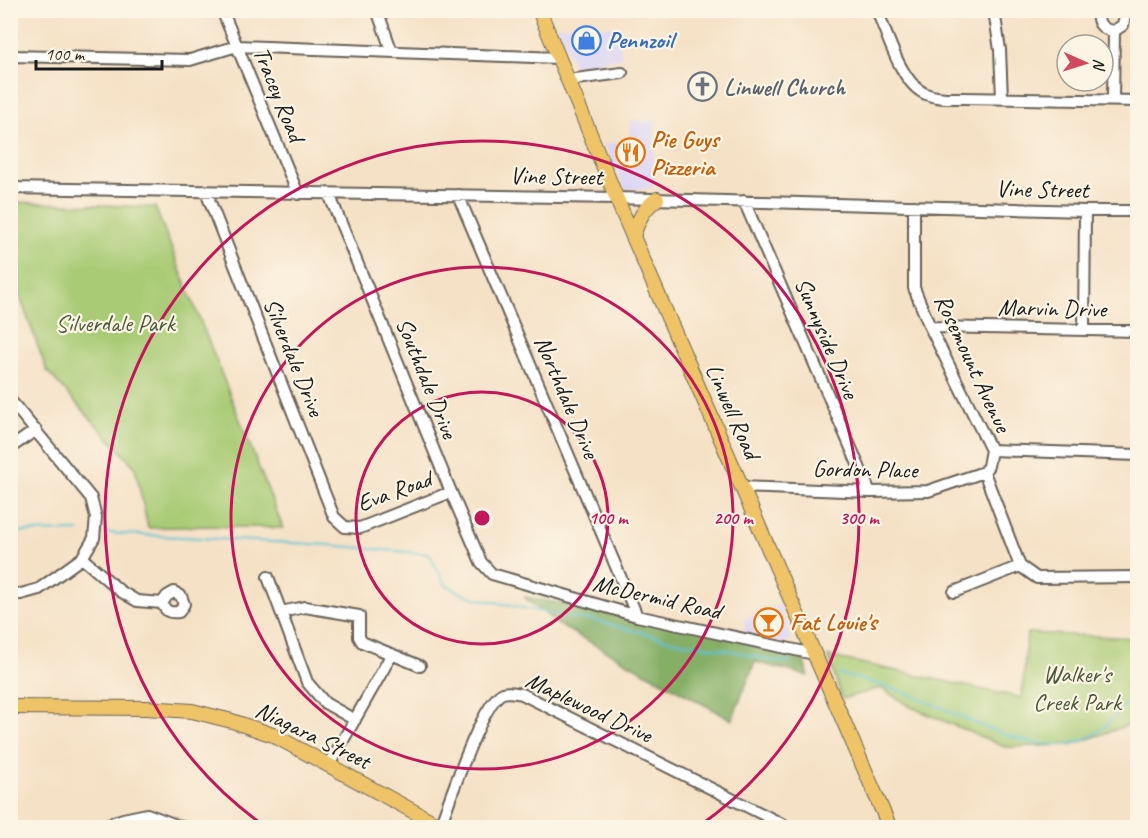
<svg xmlns="http://www.w3.org/2000/svg" width="1148" height="838" viewBox="0 0 1148 838" font-family="Caveat,sans-serif">
<style>
.built{fill:#dcd6f6}
.green{fill:#a9cb74;stroke:#627448;stroke-width:1.5}
.forest{fill:#86af66;stroke:#516641;stroke-width:1.5}
.lines{fill:none;stroke-linecap:round;stroke-linejoin:round}
.stream{stroke:#59c3d5;stroke-width:2}
.minor-casing{stroke:#686158;stroke-width:14}
.major-casing{stroke:#686158;stroke-width:16}
.minor{stroke:#fff;stroke-width:10}
.major{stroke:#efc469;stroke-width:14}
.ring{fill:none;stroke:#c2185b;stroke-width:3}
.labels{text-anchor:middle;dominant-baseline:central;stroke-width:4.5;stroke-linejoin:round;paint-order:stroke}
.shop-label{font-size:24px;font-weight:bold;fill:#366cbe;stroke:#fcf5e5;text-anchor:start}
.worship-label{font-size:24px;font-weight:bold;fill:#5b616d;stroke:#fcf5e5;text-anchor:start}
.street-label{font-size:24px;fill:#1c1c1c;stroke:#fcf5e5}
.food-label{font-size:24px;font-weight:bold;fill:#c56008;stroke:#fcf5e5;text-anchor:start}
.park-label{font-size:24px;fill:#4d593b;stroke:#fcf5e5}
.centre{fill:#c2185b;stroke:#fcf5e5;stroke-width:3}
.ring-label{font-size:18px;text-anchor:middle;font-weight:bold;fill:#c2185b;stroke:#fcf5e5;stroke-width:4.5;stroke-linejoin:round;paint-order:stroke}
</style>
<rect width="100%" height="100%" fill="#fcf5e5"/>
<filter id="ink" filterUnits="userSpaceOnUse"><feTurbulence type="fractalNoise" baseFrequency=".0167" numOctaves="2"/><feDisplacementMap in="SourceGraphic" scale="12" xChannelSelector="R" yChannelSelector="G"/><feConvolveMatrix kernelMatrix="1 2 1 2 8 2 1 2 1" color-interpolation-filters="sRGB"/></filter>
<filter id="wash" filterUnits="userSpaceOnUse"><feTurbulence type="fractalNoise" baseFrequency=".008" numOctaves="4" result="noise"/><feDisplacementMap in="SourceGraphic" scale="24" xChannelSelector="R" yChannelSelector="G"/><feGaussianBlur stdDeviation="1.35" result="paint"/><feColorMatrix in="noise" values="0 0 0 0 0 0 0 0 0 0 0 0 0 0 0 0 0 1.4 0 .05"/><feComposite in="paint" operator="in"/></filter>
<g filter="url(#wash)">
<rect width="100%" height="100%" fill="#f5e1c6"/>
<path class="built" d="M557,26L619,27L621,57L574,66Z
M631,120L655,121L653,188L625,189L604,144L630,142Z
M779,605L792,639L784,643L745,635L744,619Z"/>
<path class="green" d="M11,202L155,207L283,528L202,526L148,528L135,467L47,371L11,272Z
M1027,633L1137,638V722L1071,745L1005,747L911,707L881,688L842,699L828,656L1022,698Z"/>
<path class="forest" d="M524,597L745,635L802,654L808,676L755,662L732,720L559,625Z"/>
<g class="lines">
<path class="stream" d="M10,532L79,531
M106,533L329,545L429,554L446,585L461,593L476,598L567,617L593,620L674,641L732,651L774,661L791,662
M839,674C865,681 892,687 917,697C962,715 1037,761 1086,739C1110,728 1120,707 1138,690"/>
</g>
</g>
<g filter="url(#ink)">
<g class="lines">
<defs>
<path id="minor" d="M222,10L298,194
M377,10L392,52
M877,10C887,34 901,84 926,94C937,99 951,98 963,98L1138,101
M994,10L1000,50L1002,98
M1099,10C1095,22 1102,30 1114,31L1123,25L1125,16L1124,10
M10,56L190,60L237,46L558,58
M568,80L622,73
M1113,100L1114,31
M10,188L616,198L1085,211H1138
M206,192L334,517L345,527L360,528L451,492
M329,194L451,492L481,562L492,574L637,616L814,654
M458,195L637,616
M744,201L870,492
M914,206V288L930,327L991,450L988,466L984,472
M930,327L1138,331
M1084,330L1085,211
M10,400L91,498L96,517L94,538L82,558L39,589L21,594H10
M10,448L36,430
M991,450L1138,455
M984,472L1020,566
M742,487L870,492L928,491L984,472
M82,558L120,591L137,601L162,603C166,612 169,613 179,612L184,604L181,596L174,592L167,596L162,603
M1020,566L1037,578L1138,577
M268,577L307,682L325,703L355,720
M954,592L1020,566
M281,612L305,607L359,616V637L362,642L420,666
M329,765L392,654
M440,826C449,802 483,700 503,693C509,691 516,693 522,694L790,828
M97,828L123,819L147,814L184,828"/>
<path id="major" d="M539,10L621,209L890,828
M633,237C638,220 643,209 657,199
M10,707L146,708L192,711L232,721L273,735L444,828"/>
</defs>
<use href="#minor" class="minor-casing"/>
<use href="#major" class="major-casing"/>
<use href="#minor" class="minor"/>
<use href="#major" class="major"/>
</g>
</g>
<g class="ring">
<circle cx="482" cy="518" r="126"/>
<circle cx="482" cy="518" r="251"/>
<path d="M266 827A377 377 0 1 1 698 827"/>
</g>
<defs>
<symbol id="shop-ring" viewBox="-11 -11 22 22"><circle r="9.5" fill="#fcf5e5" stroke="#3f7fe0" stroke-width="1.5"/><path d="M-5-2.5h2.3a2.7 3.5 0 0 1 5.4 0H5L5.5 6h-11ZM-1.5-2.5h3a1.5 2.3 0 0 0-3 0Z" fill="#3f7fe0"/></symbol>
<symbol id="church-ring" viewBox="-11 -11 22 22"><circle r="9.5" fill="#fcf5e5" stroke="#6b7280" stroke-width="1.5"/><path d="M-1.2-6h2.4v3.5h3.3v2.4h-3.3V6h-2.4V-.1h-3.3v-2.4h3.3Z" fill="#6b7280"/></symbol>
<symbol id="restaurant-ring" viewBox="-11 -11 22 22"><circle r="9.5" fill="#fcf5e5" stroke="#e8710a" stroke-width="1.5"/><path d="M-5-6h1v4h1v-4h1v4h1v-4h1v5L-1.5 .5V6h-2V.5L-5-1ZM5-6V6H3V1.5H1.5Q1.5-4 5-6Z" fill="#e8710a"/></symbol>
<symbol id="bar-ring" viewBox="-11 -11 22 22"><circle r="9.5" fill="#fcf5e5" stroke="#e8710a" stroke-width="1.5"/><path d="M-6-5H6L.8 .8V4.5H3.5V6h-7V4.5H-.8V.8Z" fill="#e8710a"/></symbol>
</defs>
<g fill-rule="evenodd">
<use href="#shop-ring" x="570" y="24" width="33" height="33"/>
<use href="#church-ring" x="686" y="70" width="33" height="33"/>
<use href="#restaurant-ring" x="614" y="136" width="33" height="33"/>
<use href="#bar-ring" x="752" y="606" width="33" height="33"/>
</g>
<g class="labels">
<g class="shop-label">
<text x="607" y="40">Pennzoil</text>
</g>
<g class="worship-label">
<text x="724" y="87">Linwell Church</text>
</g>
<g class="street-label">
<text transform="translate(279 94) rotate(68)">Tracey Road</text>
<text transform="translate(556 176) rotate(1)">Vine Street</text>
<text transform="translate(1042 189) rotate(1)">Vine Street</text>
<text transform="translate(1052 308) rotate(1)">Marvin Drive</text>
<text transform="translate(827 338) rotate(67)">Sunnyside Drive</text>
<text transform="translate(294 357) rotate(68)">Silverdale Drive</text>
<text transform="translate(973 363) rotate(65)">Rosemount Avenue</text>
<text transform="translate(427 378) rotate(68)">Southdale Drive</text>
<text transform="translate(567 397) rotate(67)">Northdale Drive</text>
<text transform="translate(733 411) rotate(66)">Linwell Road</text>
<text transform="translate(865 469) rotate(1)">Gordon Place</text>
<text transform="translate(394 491) rotate(-20)">Eva Road</text>
<text transform="translate(657 597) rotate(13)">McDermid Road</text>
<text transform="translate(589 707) rotate(25)">Maplewood Drive</text>
<text transform="translate(313 735) rotate(26)">Niagara Street</text>
</g>
<g class="food-label">
<text x="651" y="139">Pie Guys<tspan x="651" dy="28">Pizzeria</tspan></text>
<text x="790" y="622">Fat Louie's</text>
</g>
<g class="park-label">
<text x="115" y="323">Silverdale Park</text>
<text x="1077" y="674">Walker's<tspan x="1077" dy="28">Creek Park</tspan></text>
</g>
</g>
<circle cx="482" cy="518" r="9" class="centre"/>
<g class="ring-label">
<text x="608" y="524">100 m</text>
<text x="733" y="524">200 m</text>
<text x="859" y="524">300 m</text>
</g>
<rect width="1148" height="838" fill="none" stroke="#fcf5e5" stroke-width="36"/>
<g transform="translate(1085 63) rotate(93)"><circle r="28" fill="#fcf5e5" stroke="#a29e95" stroke-width="1.5"/>
<path d="M0-4.5L10 22L0 15L-10 22Z" fill="#d1495b"/>
<text y="-9" font-size="16" font-weight="bold" text-anchor="middle" fill="#1c1c1c">N</text>
</g>
<path d="M36 60v9h126v-9" fill="none" stroke="#1c1c1c" stroke-width="3"/>
<text x="45" y="60" font-size="18" fill="#1c1c1c" stroke="#fcf5e5" stroke-width="4.5" paint-order="stroke">100 m</text>
</svg>
